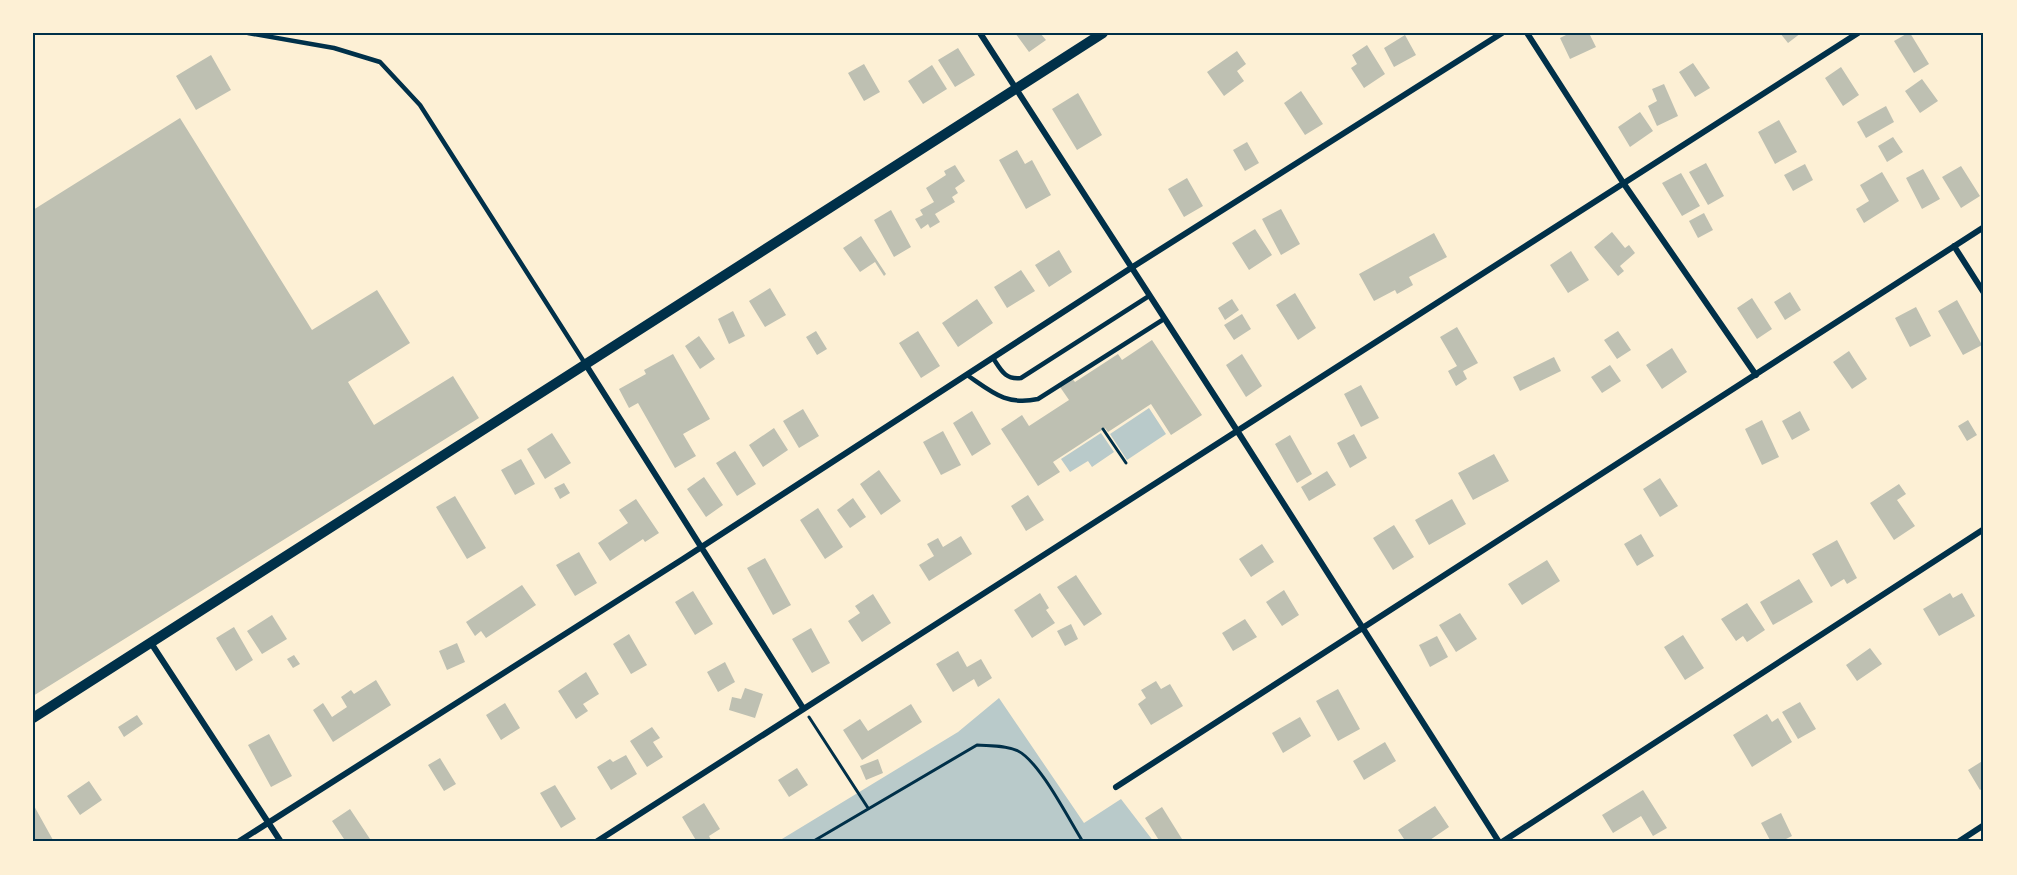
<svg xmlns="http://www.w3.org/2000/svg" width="2017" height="875" viewBox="0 0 2017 875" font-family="'Open Sans',sans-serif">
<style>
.green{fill:#b9caca}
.building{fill:#bec0b2}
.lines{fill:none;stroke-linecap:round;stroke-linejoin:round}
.path{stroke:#003049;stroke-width:3}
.service{stroke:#003049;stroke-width:4.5}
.minor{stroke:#003049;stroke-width:6}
.tertiary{stroke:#003049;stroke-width:10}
.neatline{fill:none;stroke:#003049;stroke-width:2}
</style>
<rect width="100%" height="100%" fill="#fdf0d5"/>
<path class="green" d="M1149,408L1166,434L1127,460L1110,434Z
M1101,433L1114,452L1092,467L1088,461L1070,472L1061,459Z
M999,698L1084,823L1121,799L1154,842H777L958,732Z"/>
<path class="building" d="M1015,33H1040L1046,40L1029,52Z
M1570,33H1589L1596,47L1570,59L1560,38Z
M1780,33H1801L1788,43Z
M1908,33H1910L1929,64L1914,73L1894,41Z
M1405,35L1416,55L1394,67L1384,48Z
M1367,45L1385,74L1364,88L1351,68L1357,64L1352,55Z
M958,48L975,75L955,87L938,60Z
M1237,51L1246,64L1237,71L1244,81L1224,96L1207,72Z
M211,55L231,90L196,110L176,76Z
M1693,63L1710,88L1695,97L1679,72Z
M864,64L880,92L864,101L848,73Z
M932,65L947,89L923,104L908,81Z
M1841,67L1859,95L1843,106L1825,78Z
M1922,79L1938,101L1920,113L1905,91Z
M1664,84L1678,116L1657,126L1648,106L1657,101L1652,89Z
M1301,91L1323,124L1305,135L1284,103Z
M1078,93L1102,135L1077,150L1052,109Z
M1886,106L1894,122L1866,138L1857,122Z
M1640,112L1653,131L1630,147L1618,127Z
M180,118L312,330L377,290L410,343L348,382L374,425L453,376L479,418L33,696V210Z
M1779,120L1797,152L1775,164L1758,132Z
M1893,137L1903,152L1887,162L1878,146Z
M1247,142L1259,163L1245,171L1233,150Z
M1017,150L1025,164L1032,160L1051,195L1026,209L999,160Z
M1706,163L1724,196L1708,205L1689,172Z
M1805,164L1813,180L1793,191L1784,175Z
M955,165L965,181L955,188L958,193L952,197L955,202L935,214L940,222L930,228L928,224L921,229L915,219L923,215L920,210L934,202L926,188L946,175L944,171Z
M1961,166L1980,196L1961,208L1942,177Z
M1923,169L1940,199L1922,209L1906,178Z
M1882,172L1899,201L1864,223L1856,209L1869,201L1860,185Z
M1681,173L1700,206L1682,216L1662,183Z
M1187,178L1203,206L1184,217L1168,189Z
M1281,209L1300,244L1281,255L1262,219Z
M891,210L911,247L894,257L874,220Z
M1704,213L1713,230L1698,238L1689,221Z
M1255,229L1272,255L1249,270L1232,243Z
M1612,232L1625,248L1629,245L1635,253L1620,266L1624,271L1618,276L1594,247Z
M1434,233L1447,257L1409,277L1413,285L1397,294L1395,290L1374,301L1359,274Z
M861,236L886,274L884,276L875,262L860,272L843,248Z
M1059,250L1072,272L1049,287L1035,265Z
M1571,251L1589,280L1568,293L1550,265Z
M1021,270L1035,291L1007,308L994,287Z
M770,288L786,315L765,327L749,301Z
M1790,292L1801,310L1785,320L1774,302Z
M1295,293L1316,328L1298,340L1276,305Z
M1752,298L1772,329L1757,339L1737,308Z
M977,299L993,323L958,347L942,323Z
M1232,299L1239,310L1225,320L1218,308Z
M1957,300L1982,345L1963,355L1938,311Z
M1916,307L1931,336L1910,347L1895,318Z
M733,311L745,336L729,344L718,319Z
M1242,314L1251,329L1234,340L1224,325Z
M1457,327L1478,363L1463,371L1467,379L1456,386L1448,371L1457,366L1440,337Z
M816,331L827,349L817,355L806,337Z
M918,331L940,366L921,378L899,343Z
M1618,331L1631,350L1617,359L1604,340Z
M699,336L715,359L700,369L685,346Z
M1152,340L1202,415L1171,435L1151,404L1108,432L1105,428L1053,462L1060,472L1038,486L1001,429L1022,415L1029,426L1069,400L1058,384L1070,376L1075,382L1118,354L1122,360Z
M1672,348L1687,372L1662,389L1646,365Z
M1849,351L1867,379L1852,389L1833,362Z
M673,354L710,419L683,434L696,456L675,468L638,403L629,408L619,389L646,374L644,370Z
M1242,354L1262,386L1246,397L1226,365Z
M1554,357L1561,371L1520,391L1513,377Z
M1610,365L1621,381L1602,393L1591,377Z
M1361,385L1379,418L1361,427L1344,394Z
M803,409L819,436L799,448L783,421Z
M972,411L991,444L972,456L953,423Z
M1800,411L1810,430L1792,440L1782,421Z
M1762,420L1779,457L1762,465L1745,429Z
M1968,420L1977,435L1967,441L1958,426Z
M774,428L788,450L763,467L749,445Z
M943,431L961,465L941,475L923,442Z
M552,433L571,463L545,479L527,449Z
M1354,434L1367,458L1350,468L1337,443Z
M1290,435L1312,474L1297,483L1275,444Z
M735,451L756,484L737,496L716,463Z
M1494,454L1509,481L1473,500L1458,473Z
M521,459L535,484L515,495L501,470Z
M879,470L901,501L881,515L860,484Z
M1327,471L1336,485L1309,501L1301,487Z
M704,477L723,505L706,517L687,489Z
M1660,478L1678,506L1660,517L1643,489Z
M564,483L570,493L560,499L554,488Z
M1899,484L1906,494L1897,500L1915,526L1894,540L1870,503Z
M1028,495L1044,520L1026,531L1011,506Z
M455,496L486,548L467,559L436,507Z
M853,498L866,517L850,528L837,510Z
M636,499L659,533L645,542L643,539L610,561L598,543L628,523L619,510Z
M1452,499L1466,524L1429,545L1415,520Z
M818,508L843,547L825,559L800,520Z
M1394,525L1414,557L1393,570L1373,538Z
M1641,534L1654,556L1637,566L1624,544Z
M961,536L972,554L929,581L919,565L934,556L927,544L938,538L943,547Z
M1837,540L1857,578L1847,584L1844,579L1831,587L1812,554Z
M1262,544L1274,562L1251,577L1239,559Z
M579,552L597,583L575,596L556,565Z
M765,558L791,605L773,615L747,568Z
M1547,560L1560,581L1522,605L1508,584Z
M1076,575L1102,614L1084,626L1057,587Z
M1799,579L1813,602L1773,625L1760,602Z
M522,585L536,605L486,638L481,631L475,636L466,622Z
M1284,590L1299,615L1282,626L1266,602Z
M693,591L713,624L695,635L675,602Z
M1040,593L1049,608L1046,610L1055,623L1032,638L1014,610Z
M1950,593L1953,598L1962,593L1975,616L1939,636L1923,609Z
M873,594L891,623L862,642L848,621L860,613L855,606Z
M1747,603L1765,630L1747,642L1743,636L1736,641L1721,619Z
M1460,613L1477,639L1456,652L1439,625Z
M272,615L287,639L262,654L247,631Z
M1245,619L1257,637L1233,651L1222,633Z
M1071,624L1078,639L1065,646L1057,631Z
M234,627L253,660L236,671L216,638Z
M811,628L830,663L812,673L792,639Z
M629,634L647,665L631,674L613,644Z
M1683,635L1704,668L1685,680L1664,647Z
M1437,636L1448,657L1430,667L1419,645Z
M457,643L465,662L447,670L439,651Z
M1870,648L1882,664L1857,681L1846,665Z
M958,651L967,667L981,659L992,678L978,687L974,679L953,692L936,664Z
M294,655L300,664L293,668L287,659Z
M725,662L735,682L718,692L707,672Z
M586,672L599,694L583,704L588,711L576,719L558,691Z
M376,680L391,705L333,742L313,710L323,703L332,717L347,707L341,697L351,690L354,694Z
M1156,681L1161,689L1170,684L1183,706L1151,725L1138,704L1146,698L1141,690Z
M745,688L763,694L755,718L729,710L732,697L741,699Z
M1338,689L1360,729L1338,741L1316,701Z
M1800,702L1816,729L1798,739L1782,712Z
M505,703L520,728L501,740L486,715Z
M911,704L922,722L862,760L843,730L860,719L868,731Z
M1767,714L1772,722L1778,718L1792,742L1752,767L1733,735Z
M137,715L143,724L124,737L118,727Z
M1300,717L1311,736L1283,753L1272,733Z
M652,727L660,738L653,742L663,757L647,767L630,741Z
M269,734L292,776L271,787L248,745Z
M1385,742L1396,761L1364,780L1353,761Z
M626,755L637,774L611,790L597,767L610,759L613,762Z
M440,758L456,784L444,791L428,765Z
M878,759L883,773L866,780L860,766Z
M1984,760V788L1980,790L1968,770Z
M797,768L808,785L789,797L778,780Z
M89,781L102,800L80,815L67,796Z
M555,785L576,819L561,828L540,793Z
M1643,790L1667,828L1653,836L1641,816L1613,833L1602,815Z
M704,803L720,829L709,836L712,842H697L682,817Z
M33,804L53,840L49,842H33Z
M1435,806L1449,827L1427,842H1406L1398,830Z
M1162,807L1182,839L1178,842H1160L1145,818Z
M350,809L372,842H346L332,821Z
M1781,813L1792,836L1780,842H1771L1761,823Z"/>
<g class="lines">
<path class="path" d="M1103,429L1126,463
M809,717L868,808
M812,842L977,745C990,746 1006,745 1018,751C1040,762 1069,820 1083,842"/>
<path class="service" d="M248,33L334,48L380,62L420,105L586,365
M993,358C1001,370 1005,380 1021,378L1149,296
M967,375C992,392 1006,406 1038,399L1164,319"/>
<path class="minor" d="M980,33L1238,432L1499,842
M1527,33L1624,184L1756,375
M1954,246L1984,293
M586,365L803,708
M151,643L281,842
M1116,787L1984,227
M238,842L683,559L1131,268L1502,33
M596,842L1858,33
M1502,842L1984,529
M1958,842L1984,825"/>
<path class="tertiary" d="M33,718L1103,33"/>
</g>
<rect width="2017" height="875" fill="none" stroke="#fdf0d5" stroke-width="69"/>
<rect x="34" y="34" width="1948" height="806" class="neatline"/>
</svg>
